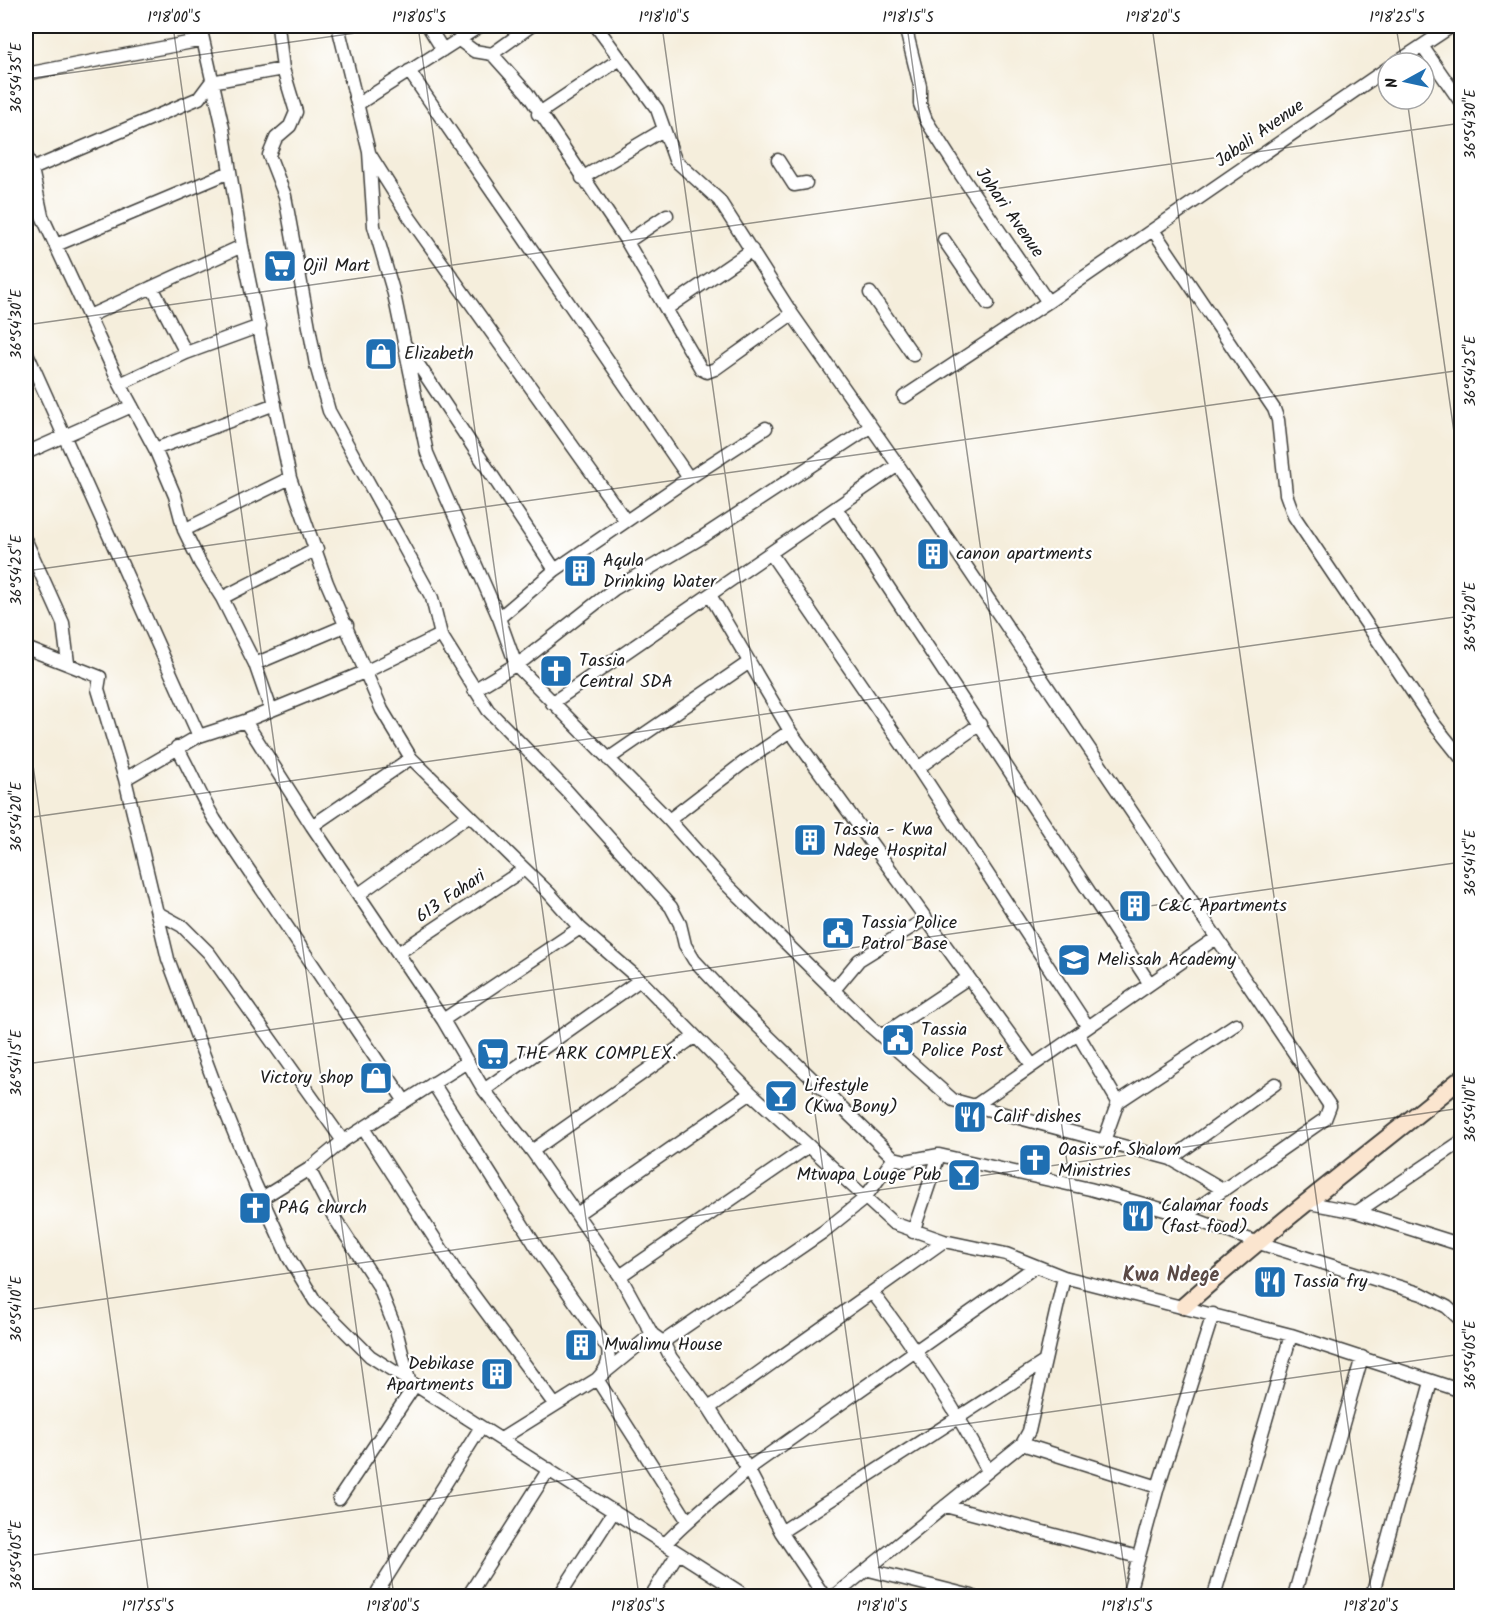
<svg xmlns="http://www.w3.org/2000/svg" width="1487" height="1622" viewBox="0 0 1487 1622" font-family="Kalam,sans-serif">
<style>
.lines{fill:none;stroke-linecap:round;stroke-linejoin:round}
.street-casing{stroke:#3d3c39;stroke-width:15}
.secondary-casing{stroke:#3d3c39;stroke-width:20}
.street{stroke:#fff;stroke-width:12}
.secondary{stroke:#fbe5cf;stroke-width:16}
.ticks{fill:none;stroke:#1c1c1c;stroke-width:1.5;stroke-opacity:0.45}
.labels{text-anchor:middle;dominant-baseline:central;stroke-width:4.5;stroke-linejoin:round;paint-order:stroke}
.street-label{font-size:18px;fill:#1c1c1c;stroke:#fff}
.poi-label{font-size:18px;fill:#1c1c1c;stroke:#fff;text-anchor:start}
.neighbourhood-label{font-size:20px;font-weight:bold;fill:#5a4945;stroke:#fff}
.neatline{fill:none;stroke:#1c1c1c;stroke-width:2}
.ticks-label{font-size:15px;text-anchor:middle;fill:#1c1c1c}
</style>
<rect width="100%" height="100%" fill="#fff"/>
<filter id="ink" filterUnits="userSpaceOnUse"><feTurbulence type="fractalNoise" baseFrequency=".0167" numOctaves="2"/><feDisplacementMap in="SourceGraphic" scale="12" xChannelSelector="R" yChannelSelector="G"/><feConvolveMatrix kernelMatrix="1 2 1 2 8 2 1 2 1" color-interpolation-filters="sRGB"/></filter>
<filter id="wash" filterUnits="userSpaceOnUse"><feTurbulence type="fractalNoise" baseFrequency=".008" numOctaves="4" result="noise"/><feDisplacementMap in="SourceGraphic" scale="24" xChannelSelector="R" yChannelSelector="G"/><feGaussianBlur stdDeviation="1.35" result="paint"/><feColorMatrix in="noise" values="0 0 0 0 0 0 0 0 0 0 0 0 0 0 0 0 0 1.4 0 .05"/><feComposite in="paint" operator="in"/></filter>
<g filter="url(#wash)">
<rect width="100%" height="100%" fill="#f5eedc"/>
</g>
<g filter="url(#ink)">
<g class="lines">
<defs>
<path id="street" d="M26,26H28
M200,26L223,128L242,246L290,478L327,583L382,710L411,758L549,893L580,928L640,980L751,1093L893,1223L944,1241L1006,1254L1064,1277L1291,1335L1462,1391
M278,26L283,69L296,112L290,126L276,138L269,155L285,196L316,365L329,411L432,598L441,635L488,710L567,791L671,907L680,924L685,945L694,960L737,1006L894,1158L906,1161L939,1155L1090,1189L1186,1216L1256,1242L1422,1294L1447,1307L1462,1321
M338,26L369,152L374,226L394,294L427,453L499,618L516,665L669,820L726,884L869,1025L953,1100L1171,1159L1224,1190
M428,26L443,50
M596,26L657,109L675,160L719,200L792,314
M905,26L920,86V104L926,120L961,175L1048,302L1388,68
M459,40L474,51L492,54L527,93L627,242L701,369L707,372L715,369L792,314L898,465L1330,1106L1325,1119L1186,1216
M1422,46L1462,104
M492,54L531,26
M1396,63L1452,26
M409,71L689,478L555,570L499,618
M26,74L203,40
M358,104L480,26
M538,114L620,59
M369,153L410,218L626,521
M26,155L32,169L42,216L120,384L155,449L175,496L184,530L200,563L222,598L255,664L271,710
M778,160L794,185L806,183
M32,169L199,98L211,82L283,69
M582,178L663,130
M1153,230L1274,409L1278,420L1286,494L1294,516L1434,724L1462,759
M944,240L988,304
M627,242L667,215
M56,245L230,172
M152,287L186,353
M870,293L913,355
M666,309L752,250
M89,316L242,246
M406,346L555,570
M26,351L199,736
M120,384L186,353L260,326
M904,397L1048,302
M155,449L275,404
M26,453L132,406
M689,478L766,428
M836,508L1150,984
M184,530L290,478
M26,541L63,623L68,663
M771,554L918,768L1088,1027
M710,595L790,731L1032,1065
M222,598L317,549
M26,648L100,677L98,689L125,779L168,959L218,1093L255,1184L289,1258L315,1301L370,1356L746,1596
M255,664L347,625
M474,690L525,659L614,589L701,538L870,427
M552,703L898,465
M245,721L312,826
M177,747C191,771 200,796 215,820L404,1100
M411,758L312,826L443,1020L484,1090L532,1151L620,1276L652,1334L663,1342L671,1358L709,1408L748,1469L781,1532L824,1596
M608,759L748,663
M918,768L980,724
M125,779L199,736L245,721L367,671L441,635
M669,820L743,763L790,731
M359,894L468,816
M158,913L182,926L209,953L343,1141
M398,953L523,870
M834,990L859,960L925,919
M443,1020L580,928
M1078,1034L1118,1102L1104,1141
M881,1036L968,978
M433,1083L539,1251L608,1349C610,1363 606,1370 597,1379L501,1439
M484,1090L640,980
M1118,1102L1236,1024
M976,1105L1216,938
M363,1128L457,1273L555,1405
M532,1151L694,1037
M1171,1159L1275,1084
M262,1198L309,1169
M1309,1203L1357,1212L1462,1245
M1357,1212L1462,1141
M577,1214L751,1093
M913,1232L939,1155
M620,1276L809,1146
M872,1292C916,1349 955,1407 988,1471
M652,1334L597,1379L687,1520
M663,1342L823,1232L864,1199L894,1158
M409,1380L396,1330L378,1285L334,1217L309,1169L343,1141L467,1062
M709,1408L944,1241
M1022,1444L1158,1487
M339,1499L415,1385
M945,1506L1138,1557
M781,1532L1044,1362
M665,1544C690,1517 720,1495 748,1469L1036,1266
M869,1570L972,1596
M378,1591L481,1427
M468,1596L549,1469
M559,1596L614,1511
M651,1596L678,1553
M834,1596L1022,1444L1029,1431L1064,1277
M1128,1596L1158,1487L1213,1314
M1214,1596L1291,1335
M1294,1596L1362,1357
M1372,1596L1431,1382"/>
<path id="secondary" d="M1184,1306C1273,1226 1369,1154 1462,1078"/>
</defs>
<use href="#street" class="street-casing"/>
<use href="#secondary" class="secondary-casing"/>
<use href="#street" class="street"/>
<use href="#secondary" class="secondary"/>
</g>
</g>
<path class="ticks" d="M173,26L394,1596M418,26L639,1596M662,26L883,1596M907,26L1128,1596M1152,26L1372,1596M1396,26L1402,63M26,79L406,26M1407,99L1462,489M26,325L1462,123M26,571L1462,370M26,715L149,1596M26,818L1462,616M26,1064L1462,862M26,1310L1462,1108M26,1556L1462,1354"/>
<defs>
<symbol id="supermarket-square" viewBox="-11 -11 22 22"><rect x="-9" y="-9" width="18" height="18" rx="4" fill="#1f6fb2" stroke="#fff"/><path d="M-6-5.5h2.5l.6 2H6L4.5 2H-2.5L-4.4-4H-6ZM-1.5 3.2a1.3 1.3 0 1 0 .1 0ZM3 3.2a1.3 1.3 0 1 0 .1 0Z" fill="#fff"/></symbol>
<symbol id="shop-square" viewBox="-11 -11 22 22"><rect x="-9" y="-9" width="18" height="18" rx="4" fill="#1f6fb2" stroke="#fff"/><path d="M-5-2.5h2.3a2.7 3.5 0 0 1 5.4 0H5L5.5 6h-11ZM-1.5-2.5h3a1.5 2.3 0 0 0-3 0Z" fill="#fff"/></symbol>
<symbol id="building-square" viewBox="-11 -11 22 22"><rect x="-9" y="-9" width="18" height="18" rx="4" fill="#1f6fb2" stroke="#fff"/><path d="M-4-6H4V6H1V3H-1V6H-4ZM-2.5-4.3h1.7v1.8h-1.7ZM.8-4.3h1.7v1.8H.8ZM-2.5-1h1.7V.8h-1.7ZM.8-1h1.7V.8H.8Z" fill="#fff"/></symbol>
<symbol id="church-square" viewBox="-11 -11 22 22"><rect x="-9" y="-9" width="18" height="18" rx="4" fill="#1f6fb2" stroke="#fff"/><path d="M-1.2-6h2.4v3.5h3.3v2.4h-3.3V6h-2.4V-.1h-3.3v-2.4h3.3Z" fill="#fff"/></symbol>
<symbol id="civic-square" viewBox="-11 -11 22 22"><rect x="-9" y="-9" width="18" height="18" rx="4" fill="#1f6fb2" stroke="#fff"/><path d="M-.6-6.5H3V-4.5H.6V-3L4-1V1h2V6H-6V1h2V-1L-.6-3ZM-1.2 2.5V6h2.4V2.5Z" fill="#fff"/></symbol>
<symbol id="school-square" viewBox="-11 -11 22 22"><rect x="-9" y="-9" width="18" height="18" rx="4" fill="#1f6fb2" stroke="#fff"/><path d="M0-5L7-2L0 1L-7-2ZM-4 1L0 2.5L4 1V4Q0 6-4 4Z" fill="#fff"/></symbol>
<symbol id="bar-square" viewBox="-11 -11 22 22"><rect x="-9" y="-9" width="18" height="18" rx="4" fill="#1f6fb2" stroke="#fff"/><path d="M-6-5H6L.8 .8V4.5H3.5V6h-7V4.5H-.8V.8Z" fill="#fff"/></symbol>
<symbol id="restaurant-square" viewBox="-11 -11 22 22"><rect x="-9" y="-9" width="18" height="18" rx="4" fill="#1f6fb2" stroke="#fff"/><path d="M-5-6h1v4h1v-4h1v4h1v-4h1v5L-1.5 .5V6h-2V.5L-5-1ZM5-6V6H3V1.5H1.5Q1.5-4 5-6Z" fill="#fff"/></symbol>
</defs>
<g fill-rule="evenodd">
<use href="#supermarket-square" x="261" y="247" width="38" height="38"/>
<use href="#shop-square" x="362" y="335" width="38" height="38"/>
<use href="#building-square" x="914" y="535" width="38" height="38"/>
<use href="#building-square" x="561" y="552" width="38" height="38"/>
<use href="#church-square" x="537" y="652" width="38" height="38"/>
<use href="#building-square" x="791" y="821" width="38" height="38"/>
<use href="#building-square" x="1116" y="887" width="38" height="38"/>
<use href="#civic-square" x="819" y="914" width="38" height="38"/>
<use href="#school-square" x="1055" y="941" width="38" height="38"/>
<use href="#civic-square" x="879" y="1021" width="38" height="38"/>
<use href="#supermarket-square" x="474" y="1035" width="38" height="38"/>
<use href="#shop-square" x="357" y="1059" width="38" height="38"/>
<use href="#bar-square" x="762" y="1077" width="38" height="38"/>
<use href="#restaurant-square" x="951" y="1098" width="38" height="38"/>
<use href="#church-square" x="1016" y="1141" width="38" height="38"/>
<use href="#bar-square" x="945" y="1156" width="38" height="38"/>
<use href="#church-square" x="236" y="1189" width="38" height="38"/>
<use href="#restaurant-square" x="1119" y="1197" width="38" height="38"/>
<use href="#restaurant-square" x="1251" y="1263" width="38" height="38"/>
<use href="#building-square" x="562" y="1326" width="38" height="38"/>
<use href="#building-square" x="478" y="1355" width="38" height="38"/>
</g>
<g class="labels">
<g class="street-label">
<text transform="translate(1260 134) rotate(-35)">Jabali Avenue</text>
<text transform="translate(1009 213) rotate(55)">Johari Avenue</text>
<text transform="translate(451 897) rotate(-34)">613 Fahari</text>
</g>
<g class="poi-label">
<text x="303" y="266">Ojil Mart</text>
<text x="404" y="354">Elizabeth</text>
<text x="956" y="554">canon apartments</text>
<text x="603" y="561">Aqula<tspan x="603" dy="21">Drinking Water</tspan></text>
<text x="579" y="661">Tassia<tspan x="579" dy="21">Central SDA</tspan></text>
<text x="833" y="830">Tassia - Kwa<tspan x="833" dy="21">Ndege Hospital</tspan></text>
<text x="1158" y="906">C&amp;C Apartments</text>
<text x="861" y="923">Tassia Police<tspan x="861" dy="21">Patrol Base</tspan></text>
<text x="1097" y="960">Melissah Academy</text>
<text x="921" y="1030">Tassia<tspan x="921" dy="21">Police Post</tspan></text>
<text x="516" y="1054">THE ARK COMPLEX.</text>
<text x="353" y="1078" text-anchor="end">Victory shop</text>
<text x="804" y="1086">Lifestyle<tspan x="804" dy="21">(Kwa Bony)</tspan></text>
<text x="993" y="1117">Calif dishes</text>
<text x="1058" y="1150">Oasis of Shalom<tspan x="1058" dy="21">Ministries</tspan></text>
<text x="941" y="1175" text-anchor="end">Mtwapa Louge Pub</text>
<text x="1161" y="1206">Calamar foods<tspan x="1161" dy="21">(fast food)</tspan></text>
<text x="278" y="1208">PAG church</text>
<text x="1293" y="1282">Tassia fry</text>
<text x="604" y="1345">Mwalimu House</text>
<text x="474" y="1364" text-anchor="end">Debikase<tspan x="474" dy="21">Apartments</tspan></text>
</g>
<g class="neighbourhood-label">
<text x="1171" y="1276">Kwa Ndege</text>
</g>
</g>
<rect width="1487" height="1622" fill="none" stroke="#fff" stroke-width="66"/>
<g transform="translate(1406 81) rotate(262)"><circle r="28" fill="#ffffff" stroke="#a4a4a4" stroke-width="1.5"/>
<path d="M0-4.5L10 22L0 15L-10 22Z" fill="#1f6fb2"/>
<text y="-9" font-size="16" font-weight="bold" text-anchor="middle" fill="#1c1c1c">N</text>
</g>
<rect x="33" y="33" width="1421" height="1556" class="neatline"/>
<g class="ticks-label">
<text x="174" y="22">1°18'00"S</text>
<text x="419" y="22">1°18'05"S</text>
<text x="664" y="22">1°18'10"S</text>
<text x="908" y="22">1°18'15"S</text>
<text x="1153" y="22">1°18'20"S</text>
<text x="1397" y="22">1°18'25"S</text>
<text transform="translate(16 78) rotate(-90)" y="5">36°54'35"E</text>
<text transform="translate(1470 124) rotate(-90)" y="5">36°54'30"E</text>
<text transform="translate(16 324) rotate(-90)" y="5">36°54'30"E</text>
<text transform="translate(1470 371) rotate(-90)" y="5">36°54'25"E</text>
<text transform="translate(16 570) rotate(-90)" y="5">36°54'25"E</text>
<text transform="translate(1470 617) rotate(-90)" y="5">36°54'20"E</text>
<text transform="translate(16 817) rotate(-90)" y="5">36°54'20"E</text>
<text transform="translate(1470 863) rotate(-90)" y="5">36°54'15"E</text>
<text transform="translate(16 1063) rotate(-90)" y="5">36°54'15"E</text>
<text transform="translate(1470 1109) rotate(-90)" y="5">36°54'10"E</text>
<text transform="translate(16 1309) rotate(-90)" y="5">36°54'10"E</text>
<text transform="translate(1470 1355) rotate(-90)" y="5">36°54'05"E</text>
<text transform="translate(16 1555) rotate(-90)" y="5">36°54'05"E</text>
<text x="148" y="1611">1°17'55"S</text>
<text x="393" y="1611">1°18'00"S</text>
<text x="638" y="1611">1°18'05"S</text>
<text x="882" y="1611">1°18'10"S</text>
<text x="1127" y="1611">1°18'15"S</text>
<text x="1371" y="1611">1°18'20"S</text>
</g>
</svg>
